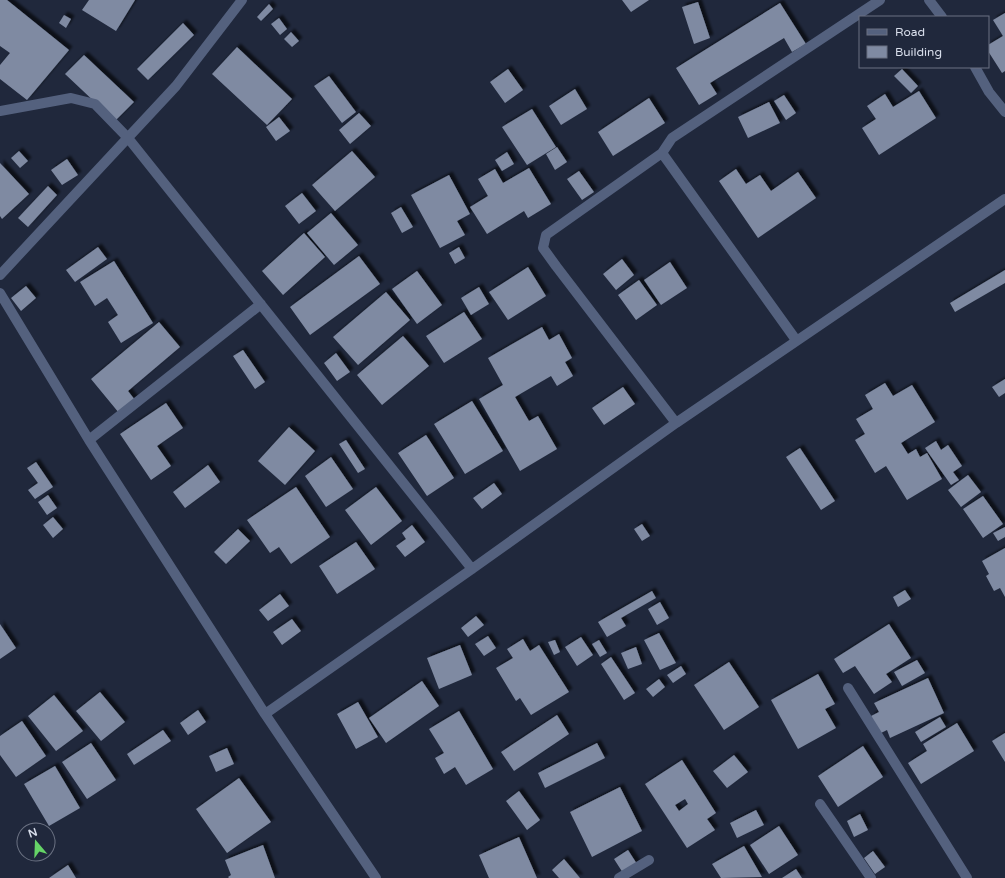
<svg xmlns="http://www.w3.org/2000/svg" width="1005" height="878" viewBox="0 0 1005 878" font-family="'Varela Round',sans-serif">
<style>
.building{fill:#7f8aa2;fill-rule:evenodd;filter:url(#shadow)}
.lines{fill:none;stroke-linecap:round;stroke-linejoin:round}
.minor{stroke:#54617e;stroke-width:10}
</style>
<defs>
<filter id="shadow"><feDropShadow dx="3.5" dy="-3.5" stdDeviation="1" flood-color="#0009"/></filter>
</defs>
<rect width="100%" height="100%" fill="#20283c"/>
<path class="building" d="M0,0H7L69,50L27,100L0,79V65L10,53L0,46Z
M89,0H135L116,31L82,10Z
M622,0H649L631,12Z
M698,2L710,38L694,44L682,7Z
M780,3L806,44L792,52L784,38L710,83L717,94L699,105L676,68Z
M269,4L273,9L261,21L257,17Z
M1005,13V71L1002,73L988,51V45L1003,36L993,20Z
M64,15L71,19L66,28L59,23Z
M279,18L287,29L280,35L271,24Z
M183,23L194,35L148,80L137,69Z
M291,32L299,41L292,47L284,39Z
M237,47L292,99L267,125L212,74Z
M84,55L134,102L115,121L65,74Z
M508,69L523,90L505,103L490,82Z
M902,69L918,86L911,93L894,76Z
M329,76L356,112L342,123L314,86Z
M575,89L587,109L561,125L549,106Z
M919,91L936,118L879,155L862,128L876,119L867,106L885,94L893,107Z
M784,95L796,113L786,120L774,101Z
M649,98L665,123L613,156L598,132Z
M769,102L780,123L748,138L738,117Z
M532,109L556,147L527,165L502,127Z
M359,113L371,126L350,144L339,130Z
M279,117L290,131L276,141L266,127Z
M557,147L567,162L555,170L546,154Z
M19,151L28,161L20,168L11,158Z
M352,151L375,177L335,211L312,185Z
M507,152L514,164L502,171L495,160Z
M67,159L78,175L62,185L51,170Z
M0,163L29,194L2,219L0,216Z
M529,168L551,204L528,218L524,211L487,234L470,207L488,196L478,179L495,169L503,183Z
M736,169L746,184L760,175L771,191L798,172L816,198L758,238L719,181Z
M579,171L594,192L582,200L567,179Z
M449,175L470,214L457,221L465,235L440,248L411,195Z
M48,186L57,195L28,227L18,218Z
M302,193L316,211L299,224L285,206Z
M401,207L413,227L402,233L391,213Z
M331,213L358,245L334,265L307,233Z
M304,233L325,257L283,295L262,271Z
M98,247L107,259L75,282L66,270Z
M459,247L465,258L455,264L449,253Z
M359,256L380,284L310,335L290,307Z
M622,259L634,275L616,290L603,274Z
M114,261L153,323L121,343L108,322L118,315L107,298L95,306L80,282Z
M670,262L687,288L661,305L644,280Z
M528,267L546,296L508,320L489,292Z
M1005,270V283L955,312L950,303Z
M417,271L442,305L417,324L392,289Z
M639,280L657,305L636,320L618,295Z
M26,286L36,298L21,311L11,298Z
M479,287L489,304L471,315L461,298Z
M386,292L410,320L358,365L333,337Z
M464,312L482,339L444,363L426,336Z
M159,322L180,347L128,391L135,400L119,413L91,379Z
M542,327L549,340L559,334L572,358L565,362L573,376L557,386L551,376L515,397L529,421L538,416L557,449L520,471L479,399L503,385L488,358Z
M403,336L429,366L382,405L357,375Z
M243,350L265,382L255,389L233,356Z
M336,353L350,372L337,381L324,363Z
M1005,379V393L999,397L992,387Z
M885,383L893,396L912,385L935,422L901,443L908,454L916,449L920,457L927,453L942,479L907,500L886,466L875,473L855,440L865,434L856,419L873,409L865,395Z
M623,387L635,404L604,425L592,408Z
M472,401L503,451L465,474L434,424Z
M166,403L183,428L157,446L171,466L151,480L120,434Z
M289,427L315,451L285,485L258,461Z
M426,435L454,478L427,496L398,453Z
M346,440L365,469L358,473L339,444Z
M936,441L941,450L948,445L962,466L953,472L959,480L951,485L925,448Z
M800,448L835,501L821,510L786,457Z
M331,457L353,489L326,507L305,476Z
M36,462L53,487L35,499L28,490L38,483L27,468Z
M208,465L220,482L185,508L173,492Z
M968,475L981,492L961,507L948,490Z
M494,483L502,494L482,509L473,498Z
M296,487L330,537L291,564L279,547L270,553L247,520Z
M376,487L402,521L371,545L345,510Z
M48,495L57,508L47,515L38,502Z
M983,496L1003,524L983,538L963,509Z
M53,517L63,529L53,538L43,525Z
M642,524L650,536L642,541L634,529Z
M412,525L425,542L405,557L396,546L406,539L402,533Z
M1005,527V537L998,541L993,533Z
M238,529L250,541L226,564L214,552Z
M356,542L375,569L337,594L319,566Z
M1005,548V597L1000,588L994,591L986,576L989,574L982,561Z
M905,590L911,599L898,607L893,597Z
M652,591L656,598L621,618L626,626L607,637L598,622Z
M280,594L289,606L268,621L259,610Z
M660,602L669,618L657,625L648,609Z
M476,616L484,625L468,637L461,628Z
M292,619L301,631L282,645L273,632Z
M0,624L16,648L0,659Z
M889,624L911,658L886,674L892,682L874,694L855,666L843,673L834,659Z
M659,633L676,663L660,670L644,640Z
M488,636L496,648L484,656L475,644Z
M581,637L593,655L577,666L565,647Z
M523,639L530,651L539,645L569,692L531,715L520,698L516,701L496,668L513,658L507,649Z
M555,640L560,652L554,655L548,642Z
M599,640L607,653L600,657L592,644Z
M460,645L472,675L439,689L427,658Z
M636,647L642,664L628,669L621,653Z
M611,657L635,693L624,700L601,664Z
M917,660L925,673L902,686L894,672Z
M729,662L759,707L724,730L694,685Z
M681,666L686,674L673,683L667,675Z
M818,674L835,704L825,709L836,728L798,749L771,700Z
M928,678L944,713L890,738L887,730L879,734L871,716L879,712L874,703Z
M659,679L665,687L653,697L646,689Z
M422,681L439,706L386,743L369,718Z
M100,692L125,722L101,741L76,711Z
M54,695L83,731L56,751L28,716Z
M358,702L378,737L356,749L337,714Z
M198,710L206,722L188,735L180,723Z
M459,711L493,769L466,785L455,767L444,774L435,758L444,753L429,729Z
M557,715L569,734L514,771L501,752Z
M940,717L946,727L921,742L915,732Z
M22,721L46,756L16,777L0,755V736Z
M957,723L974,751L921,784L908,763L927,751L923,744Z
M163,730L171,741L134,765L127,754Z
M1005,733V762L992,741Z
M91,743L116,780L87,799L62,762Z
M597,743L605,758L545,788L538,773Z
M863,746L883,777L838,807L818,776Z
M227,748L234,764L216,772L209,756Z
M734,755L748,772L727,788L713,771Z
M682,760L716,813L707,819L715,830L687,848L645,784ZM685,799L688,804L679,811L675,805Z
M55,766L80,808L49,826L24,784Z
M239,778L271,822L227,853L196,809Z
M620,787L642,831L592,857L570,812Z
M519,791L540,820L527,830L506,801Z
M756,810L764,825L737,838L730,823Z
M860,814L868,830L854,837L847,821Z
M779,826L798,855L769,874L750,845Z
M519,837L537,878H489L479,855Z
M263,845L275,878H229L228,877L231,875L225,860Z
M744,846L762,877L721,878L712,864Z
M628,850L637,864L623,873L614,859Z
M873,851L885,867L875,874L864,858Z
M564,859L580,878H559L552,870Z
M68,865L76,878H49Z
M796,869L802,878H782Z"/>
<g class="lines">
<path class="minor" d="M929,0L942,17
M975,67L989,92L1005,112
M0,111L71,98L95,104L128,138L472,569
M662,153L796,340
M0,275L176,86L242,0
M0,293L89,440L265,714L376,878
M676,423L556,266L543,248L546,235L662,153L672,138L880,0
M89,440L261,304
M848,688L967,878
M265,714L472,569L676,423L1005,199
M820,804L871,878
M619,878L649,860"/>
</g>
<rect x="859" y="16" width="130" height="52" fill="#20283c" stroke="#6a7182"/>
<rect x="867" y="29" width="20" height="6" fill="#54617e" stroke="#6a7182"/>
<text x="895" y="36" font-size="12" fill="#d9dfec">Road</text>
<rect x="867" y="46" width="20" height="12" fill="#7f8aa2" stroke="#6a7182"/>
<text x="895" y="56" font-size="12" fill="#d9dfec">Building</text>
<g transform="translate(36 842) rotate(341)"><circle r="19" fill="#20283c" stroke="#6a7182"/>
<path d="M0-3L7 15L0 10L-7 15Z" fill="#65d467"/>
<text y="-6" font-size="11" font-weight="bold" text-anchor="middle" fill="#d9dfec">N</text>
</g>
</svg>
